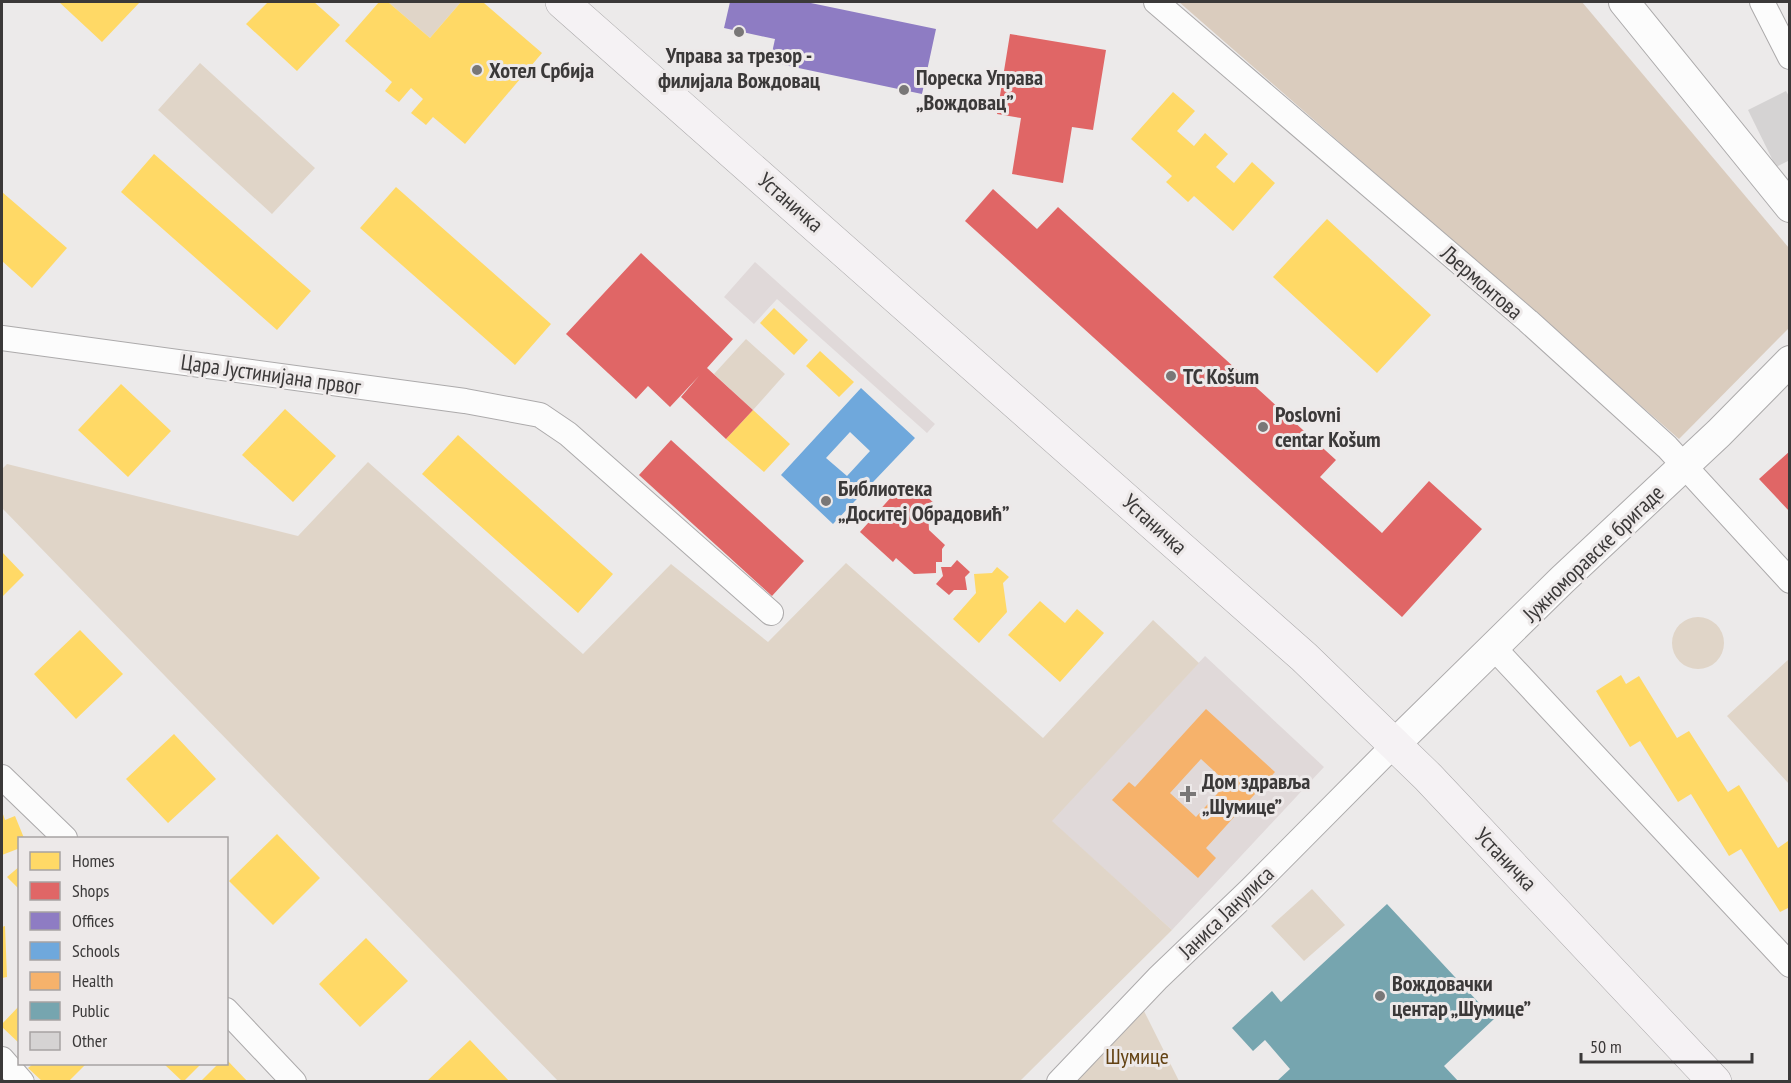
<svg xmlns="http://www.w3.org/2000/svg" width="1791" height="1083" viewBox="0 0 1791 1083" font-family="'PT Sans Narrow',sans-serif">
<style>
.built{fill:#e0d9d9}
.green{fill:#e0d5c8}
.forest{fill:#daccbe}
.homes{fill:#ffd966}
.shops{fill:#e06666}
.offices{fill:#8e7cc3}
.schools{fill:#6fa8dc;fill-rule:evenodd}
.health{fill:#f6b26b;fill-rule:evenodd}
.public{fill:#76a5af}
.building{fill:#d5d3d3}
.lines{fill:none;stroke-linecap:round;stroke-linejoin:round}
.minor-casing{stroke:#acaaab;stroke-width:26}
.tertiary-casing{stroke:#acaaab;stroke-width:32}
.secondary-casing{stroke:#acaaab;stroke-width:34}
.minor{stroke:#fcfcfc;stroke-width:24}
.tertiary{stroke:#fcfcfc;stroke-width:30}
.secondary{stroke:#f5f2f4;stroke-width:33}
.poi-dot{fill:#797777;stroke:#ede9e9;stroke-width:2}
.labels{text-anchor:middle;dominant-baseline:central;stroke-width:6;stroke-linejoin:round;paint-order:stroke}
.poi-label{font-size:22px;font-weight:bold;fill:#3b3939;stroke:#ede9e9;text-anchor:start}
.street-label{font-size:22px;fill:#3b3939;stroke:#ede9e9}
.park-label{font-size:22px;fill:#624112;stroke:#ede9e9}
</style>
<rect width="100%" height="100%" fill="#eceaea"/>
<path class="built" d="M755,262L935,424L927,433L777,299L754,324L724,297Z
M1205,656L1324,767L1172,930L1051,821Z"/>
<path class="green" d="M388,2H461L430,38Z
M200,63L315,168L272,214L158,110Z
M746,339L785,374L753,410L714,374Z
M368,462L583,654L671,564L768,642L846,563L1043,738L1153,620L1199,663L1052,821L1172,930L1020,1081H558L2,508V469L7,464L298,536Z
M1672 643a26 26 0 1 1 52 0a26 26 0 1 1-52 0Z
M1789,659V784L1727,716Z
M1312,889L1345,925L1304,961L1271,926Z
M1144,1011L1179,1081L1076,1082Z"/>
<path class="forest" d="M1179,2H1582L1789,248V328L1679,439Z"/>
<path class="homes" d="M59,2H140L102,42Z
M268,2H314L340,25L297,71L246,24Z
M379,2H388L430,38L461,2H485L484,3L542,53L465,144L433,117L426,125L411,113L423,99L411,88L399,102L385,91L392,82L345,41Z
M1173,92L1195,111L1177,131L1194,146L1205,133L1228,154L1216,167L1234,183L1252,162L1275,183L1233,231L1194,196L1188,202L1166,182L1172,176L1131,139Z
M154,154L311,291L277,330L121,192Z
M396,187L551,324L515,365L360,228Z
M2,192L67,248L32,288L2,261Z
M1327,219L1431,315L1377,373L1273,277Z
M774,308L808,340L794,355L760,323Z
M820,351L854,382L839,397L806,366Z
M121,384L171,431L128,477L78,430Z
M285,409L336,456L293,502L242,455Z
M753,410L790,444L764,472L726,439Z
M458,435L613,574L578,613L422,474Z
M2,552L24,575L2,597Z
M997,567L1009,577L1003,583L1007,612L979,643L953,619L976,593L974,574L992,573Z
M1040,601L1065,623L1077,609L1104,633L1060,682L1008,635Z
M80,630L123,674L76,719L34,674Z
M1621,675L1626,684L1639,676L1677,738L1689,731L1728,792L1739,785L1778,848L1788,841L1790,907L1780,912L1741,849L1729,856L1691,794L1678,802L1640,741L1630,747L1596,691Z
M174,734L216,779L168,823L126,779Z
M2,811L5,820L15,816L24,838H20V848L2,855Z
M277,834L320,878L273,925L229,881Z
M20,866V890L7,877Z
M5,926L7,977L2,978V927Z
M366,938L408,981L360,1027L319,984Z
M20,1005V1044L2,1027V1024Z
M470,1040L510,1082H426Z
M226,1059L248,1082H200L218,1064H226Z
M33,1064H86L68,1082H43L28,1068Z
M164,1064H201L183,1082Z"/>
<path class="shops" d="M1010,34L1106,50L1093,130L1072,127L1063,183L1012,174L1021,118L997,114Z
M993,189L1037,229L1058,207L1336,460L1320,477L1382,533L1429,481L1482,529L1402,617L965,221Z
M641,253L733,339L707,368L753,410L726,439L681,397L699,376L670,407L648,386L636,399L566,334Z
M671,440L804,561L772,596L639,475Z
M1790,451V512L1759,479Z
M919,490L934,503L928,511L929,530L945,545L942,549V562H936V573L914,574L896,558L893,562L860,532L893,495L898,499H905L913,498Z
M957,560L970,572L965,577L967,590H954L949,595L936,584L943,576L941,567H951Z"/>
<path class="offices" d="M730,2H806L936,29L922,94L770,62L775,39L724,28Z"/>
<path class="schools" d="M861,388L915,438L833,524L781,475ZM850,432L870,451L847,476L826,458Z"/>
<path class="health" d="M1206,709L1275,772L1206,848L1216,858L1198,878L1112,800L1129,782L1135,787ZM1201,759L1227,783L1196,817L1170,793Z"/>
<path class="public" d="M1387,904L1494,1019L1444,1066L1459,1082H1276L1290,1069L1265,1040L1253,1051L1232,1028L1272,991L1281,1002Z"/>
<path class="building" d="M1786,91L1790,98V160L1776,167L1748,110Z"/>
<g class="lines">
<defs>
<path id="minor" d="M1156,2L1528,321L1667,447L1790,581
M1762,2L1790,57
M2,338L465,401L540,415L568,434L771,613
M1494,648L1790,965
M2,777L65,838
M226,1010L294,1082
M2,1059L22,1082
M1059,1082L1158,978L1250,890L1395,744"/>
<path id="tertiary" d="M1624,2L1790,207
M1395,744L1562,580L1719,433L1790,361"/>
<path id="secondary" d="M562,2L1304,657L1428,777L1715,1082"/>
</defs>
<use href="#minor" class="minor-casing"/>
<use href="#tertiary" class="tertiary-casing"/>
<use href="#secondary" class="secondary-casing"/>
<use href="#minor" class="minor"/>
<use href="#tertiary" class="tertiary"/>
<use href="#secondary" class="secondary"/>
</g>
<g class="poi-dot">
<circle cx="739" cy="32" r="6"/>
<circle cx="477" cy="70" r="6"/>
<circle cx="904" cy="90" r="6"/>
<circle cx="1171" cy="376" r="6"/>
<circle cx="1263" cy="427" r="6"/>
<circle cx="826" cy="501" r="6"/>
<path d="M1185 785h6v6h6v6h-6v6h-6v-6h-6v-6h6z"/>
<circle cx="1380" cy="996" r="6"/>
</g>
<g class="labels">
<g class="poi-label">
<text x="739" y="55" text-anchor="middle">Управа за трезор -<tspan x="739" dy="25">филијала Вождовац</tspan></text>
<text x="489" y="70">Хотел Србија</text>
<text x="916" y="77">Пореска Управа<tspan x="916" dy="25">„Вождовац”</tspan></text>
<text x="1183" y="376">TC Košum</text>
<text x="1275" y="414">Poslovni<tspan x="1275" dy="25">centar Košum</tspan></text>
<text x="838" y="488">Библиотека<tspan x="838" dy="25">„Доситеј Обрадовић”</tspan></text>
<text x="1202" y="781">Дом здравља<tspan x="1202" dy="25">„Шумице”</tspan></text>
<text x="1392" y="983">Вождовачки<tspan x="1392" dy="25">центар „Шумице”</tspan></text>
</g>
<g class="street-label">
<text transform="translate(791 202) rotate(41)">Устаничка</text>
<text transform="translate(1482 282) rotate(41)">Љермонтова</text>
<text transform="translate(271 374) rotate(8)">Цара Јустинијана првог</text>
<text transform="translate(1155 524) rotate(42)">Устаничка</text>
<text transform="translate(1593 553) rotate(-44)">Јужноморавске бригаде</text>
<text transform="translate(1506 859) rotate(46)">Устаничка</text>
<text transform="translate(1226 912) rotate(-44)">Јаниса Јанулиса</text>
</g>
<g class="park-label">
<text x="1137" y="1056">Шумице</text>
</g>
</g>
<rect width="1791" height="1083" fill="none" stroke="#3b3939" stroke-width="6"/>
<rect x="18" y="837" width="210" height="228" fill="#ede9e9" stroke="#a6a3a3" stroke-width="1.5"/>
<rect x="30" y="852" width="30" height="18" fill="#ffd966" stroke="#a6a3a3" stroke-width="1.5"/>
<text x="72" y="867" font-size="18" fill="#3b3939">Homes</text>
<rect x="30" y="882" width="30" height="18" fill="#e06666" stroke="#a6a3a3" stroke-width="1.5"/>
<text x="72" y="897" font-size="18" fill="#3b3939">Shops</text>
<rect x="30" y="912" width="30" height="18" fill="#8e7cc3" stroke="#a6a3a3" stroke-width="1.5"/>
<text x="72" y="927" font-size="18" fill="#3b3939">Offices</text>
<rect x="30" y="942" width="30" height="18" fill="#6fa8dc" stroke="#a6a3a3" stroke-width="1.5"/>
<text x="72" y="957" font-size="18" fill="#3b3939">Schools</text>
<rect x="30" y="972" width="30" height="18" fill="#f6b26b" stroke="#a6a3a3" stroke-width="1.5"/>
<text x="72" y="987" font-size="18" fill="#3b3939">Health</text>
<rect x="30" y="1002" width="30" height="18" fill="#76a5af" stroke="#a6a3a3" stroke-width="1.5"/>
<text x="72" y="1017" font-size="18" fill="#3b3939">Public</text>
<rect x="30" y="1032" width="30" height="18" fill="#d5d3d3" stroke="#a6a3a3" stroke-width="1.5"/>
<text x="72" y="1047" font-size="18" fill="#3b3939">Other</text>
<path d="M1581 1053v9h171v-9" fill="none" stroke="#3b3939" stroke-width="3"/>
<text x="1590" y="1053" font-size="18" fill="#3b3939" stroke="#ede9e9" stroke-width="4.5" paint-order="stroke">50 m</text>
</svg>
